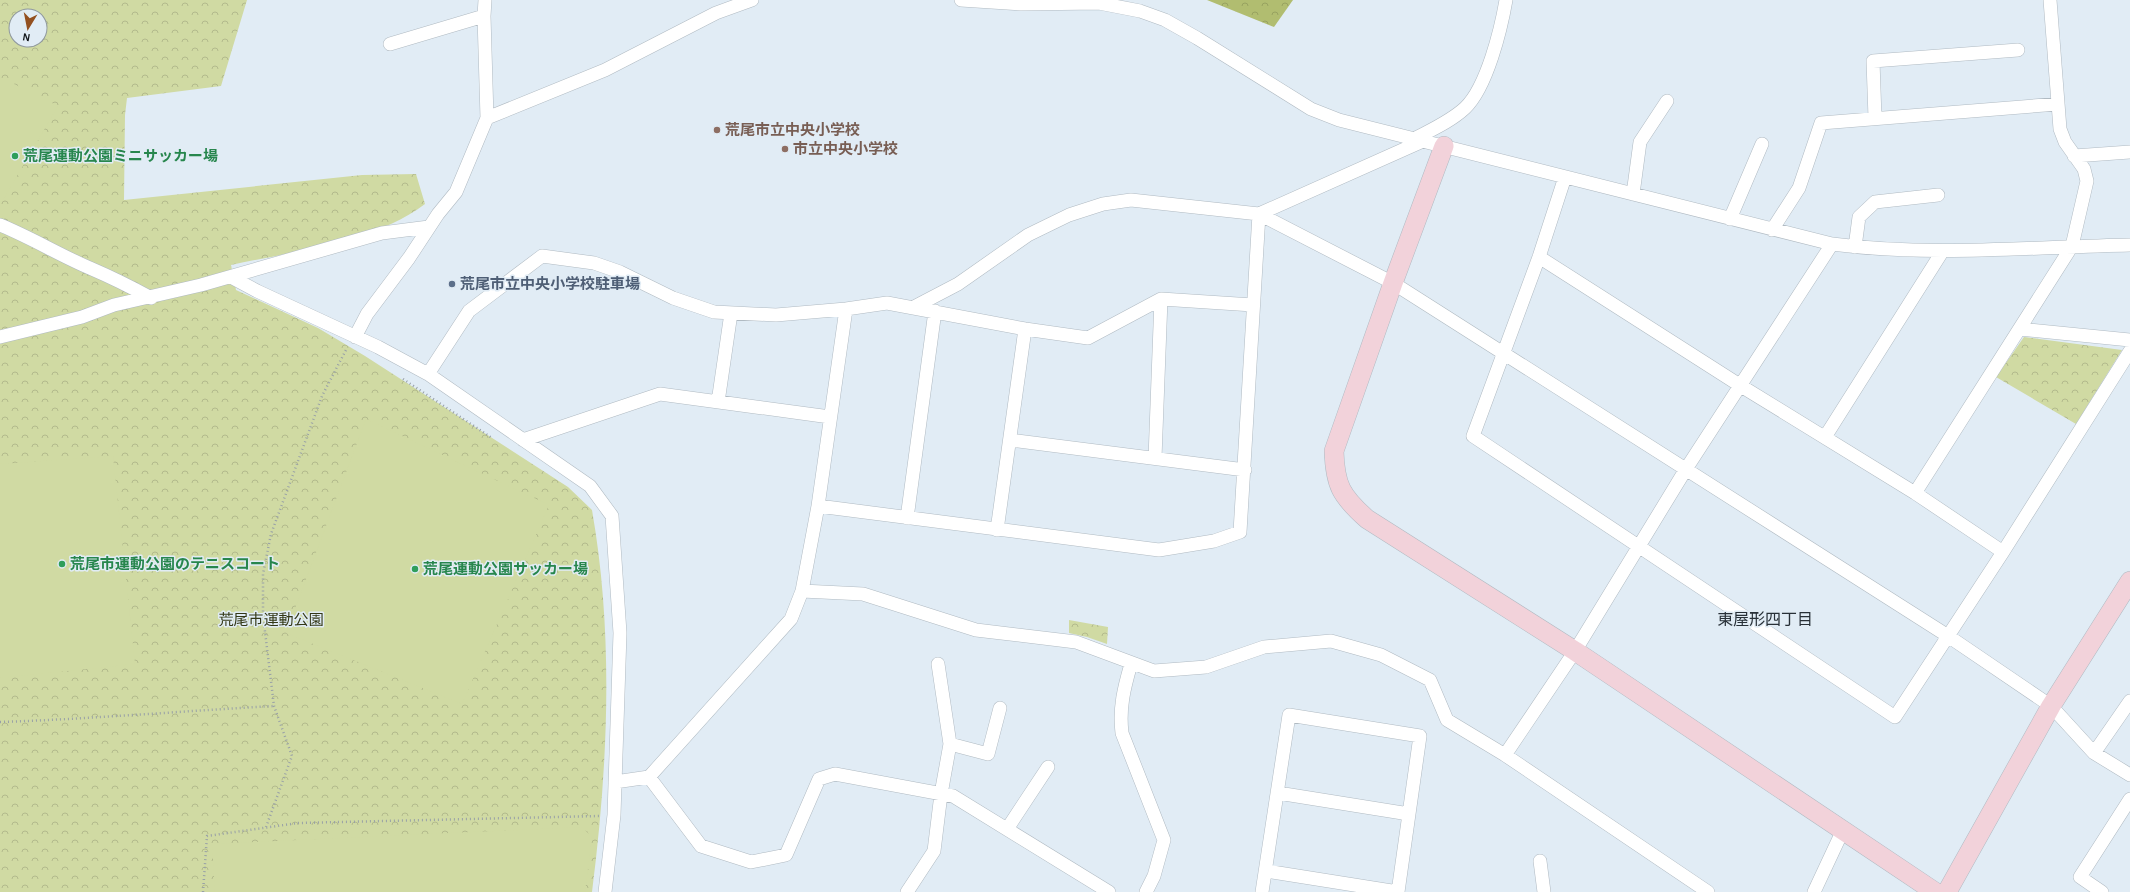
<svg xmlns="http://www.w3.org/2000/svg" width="2130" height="892" viewBox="0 0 2130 892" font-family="'Alegreya Sans','Noto Sans JP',sans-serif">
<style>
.forest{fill:url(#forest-crowns)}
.park{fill:url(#park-crowns);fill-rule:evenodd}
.garden{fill:#d0daa3}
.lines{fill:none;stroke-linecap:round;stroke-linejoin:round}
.street-casing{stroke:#b0bac2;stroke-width:14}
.secondary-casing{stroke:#b0bac2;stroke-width:20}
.path{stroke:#98a0a7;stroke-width:2.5;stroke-dasharray:1 3;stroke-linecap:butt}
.street{stroke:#fff;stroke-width:13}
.secondary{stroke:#f2d2da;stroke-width:19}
.education-dot{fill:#8d6e63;stroke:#e1ecf5;stroke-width:1.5}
.leisure-dot{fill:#2e9e5b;stroke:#e1ecf5;stroke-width:1.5}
.service-dot{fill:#5c6f8a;stroke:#e1ecf5;stroke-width:1.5}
.labels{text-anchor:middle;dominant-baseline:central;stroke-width:3;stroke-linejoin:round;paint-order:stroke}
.education-label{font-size:15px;font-weight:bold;fill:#785e54;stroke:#e1ecf5;text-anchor:start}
.leisure-label{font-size:15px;font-weight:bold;fill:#27864d;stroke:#e1ecf5;text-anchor:start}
.service-label{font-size:15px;font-weight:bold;fill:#4e5e75;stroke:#e1ecf5;text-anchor:start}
.park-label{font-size:15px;fill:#333816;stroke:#e1ecf5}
.neighbourhood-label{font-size:16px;fill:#283037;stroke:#e1ecf5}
</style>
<defs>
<pattern id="forest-crowns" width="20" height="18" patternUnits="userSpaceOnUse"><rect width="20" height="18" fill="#b1bd70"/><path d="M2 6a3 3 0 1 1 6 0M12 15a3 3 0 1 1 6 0" fill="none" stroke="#97a260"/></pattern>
<pattern id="park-crowns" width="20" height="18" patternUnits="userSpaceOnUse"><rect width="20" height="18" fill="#d0daa3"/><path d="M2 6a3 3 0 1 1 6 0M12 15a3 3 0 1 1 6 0" fill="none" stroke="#b2ba8c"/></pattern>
</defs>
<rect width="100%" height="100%" fill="#e1ecf5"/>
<path class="forest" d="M1207,0H1293L1274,27Z"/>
<path class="park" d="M0,0H247L221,86L127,98L125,115L124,200L362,175L416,174L425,204C373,243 294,251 231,265L236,290L318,328L365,356L568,487L592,510C614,635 608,766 592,892H0ZM16,16H40V40H16Z
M2024,337L2122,350L2076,424L1996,377Z
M1069,620L1108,627L1107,644L1087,637L1069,633Z"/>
<path class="garden" d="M0,77L58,106L0,205Z
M366,419L549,505L462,704L286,633Z
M113,456L135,664L0,678V464Z
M582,827L592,837L585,892H215L212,844Z"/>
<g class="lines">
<defs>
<path id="street" d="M961,0L1021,4L1099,3L1140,11L1165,20L1197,38L1311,109L1339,120L1832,244C1931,257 2031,247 2130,245
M390,44L484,16
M487,118L605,70L716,13L752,0
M1875,118L1873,61L2018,50
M1416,138C1433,129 1451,121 1465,108C1487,87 1501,29 1506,0
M2074,156L2130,152
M1565,177L1539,257L1473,436L1895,717L2003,552L2130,351
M1633,194L1640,142L1667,101
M1259,214L1425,140
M1730,219L1762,144
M0,225C32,238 61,256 92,269C113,278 131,287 151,298
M1772,230L1799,188L1821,123L2058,104
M1855,247L1859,217L1875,202L1938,195
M1539,257L1741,386L1915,493L2003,552
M231,277L257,291L378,347L428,374L590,486L612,516L620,633L614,815L605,892
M914,307L958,284L1028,235L1069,215L1103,204L1131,200L1259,214L1393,283L1948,636L2051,706L2094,753L2130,775
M2020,329L2130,340
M0,337L82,317L114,305L201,285L382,233L429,227
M355,337L367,314L409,258L438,214L456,192L487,118L484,16L485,0
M428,374L469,311L542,256L594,263L620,272L673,298L714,312L776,315L846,309L887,303L1025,329L1088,338L1161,299L1253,305
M718,402L731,313
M1825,437L1942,252
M523,440L660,394L830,417
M1010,440L1245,470
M1155,458L1161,299
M1915,493L2072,246L2087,181L2084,169L2065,142L2060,129L2050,0
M818,506L1159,550L1214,541L1240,532L1259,214
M907,518L935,311
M997,530L1025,329
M802,591L863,594L976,630L1076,642L1154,671L1206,667L1264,647L1331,641L1381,655L1430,680L1447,720L1505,755L1708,892
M1131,664C1124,688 1119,708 1122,733L1164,840L1154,876L1146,892
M950,744L988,754L1000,708
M2094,753L2130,701
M1505,755L1575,651L1686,469L1832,244
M649,777L701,846L751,862L786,855L819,779L835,774L953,796L1109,892
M615,782L649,777L791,619L802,591L818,506L846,309
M1278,793L1409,814
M1007,829L1048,767
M1540,861L1544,892
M1266,871L1398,892
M907,892L934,851L941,794L950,744L938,664
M1262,892L1289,715L1420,736L1398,892
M1814,892L1843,830
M2102,892L2080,877L2130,799"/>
<path id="secondary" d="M1444,146L1393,283L1334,451C1335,485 1341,496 1367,519L1575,651L1935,892
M1947,892L2051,706L2130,581"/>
</defs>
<use href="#street" class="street-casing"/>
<use href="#secondary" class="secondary-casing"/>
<path class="path" d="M403,379L492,438
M0,722C91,719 183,711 274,706
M266,827L292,756L274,706L263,615V574L271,534L322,396L347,348
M203,892L207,836L298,823L600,816"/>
<use href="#street" class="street"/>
<use href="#secondary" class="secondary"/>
</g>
<g class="education-dot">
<circle cx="717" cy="130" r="4"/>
<circle cx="785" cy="149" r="4"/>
</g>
<g class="leisure-dot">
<circle cx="15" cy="156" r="4"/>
<circle cx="62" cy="564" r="4"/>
<circle cx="415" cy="569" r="4"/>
</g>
<circle class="service-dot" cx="452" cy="284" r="4"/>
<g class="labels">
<g class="education-label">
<text x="725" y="130">荒尾市立中央小学校</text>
<text x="793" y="149">市立中央小学校</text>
</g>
<g class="leisure-label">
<text x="23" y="156">荒尾運動公園ミニサッカー場</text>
<text x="70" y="564">荒尾市運動公園のテニスコート</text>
<text x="423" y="569">荒尾運動公園サッカー場</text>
</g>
<g class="service-label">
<text x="460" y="284">荒尾市立中央小学校駐車場</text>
</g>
<g class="park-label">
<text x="271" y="620">荒尾市運動公園</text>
</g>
<g class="neighbourhood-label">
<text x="1765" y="620">東屋形四丁目</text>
</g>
</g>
<g transform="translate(28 28) rotate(190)"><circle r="19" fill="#e1ecf5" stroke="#8f989e"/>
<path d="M0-3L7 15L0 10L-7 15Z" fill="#935020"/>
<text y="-6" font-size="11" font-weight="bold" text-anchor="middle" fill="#15191c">N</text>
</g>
</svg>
